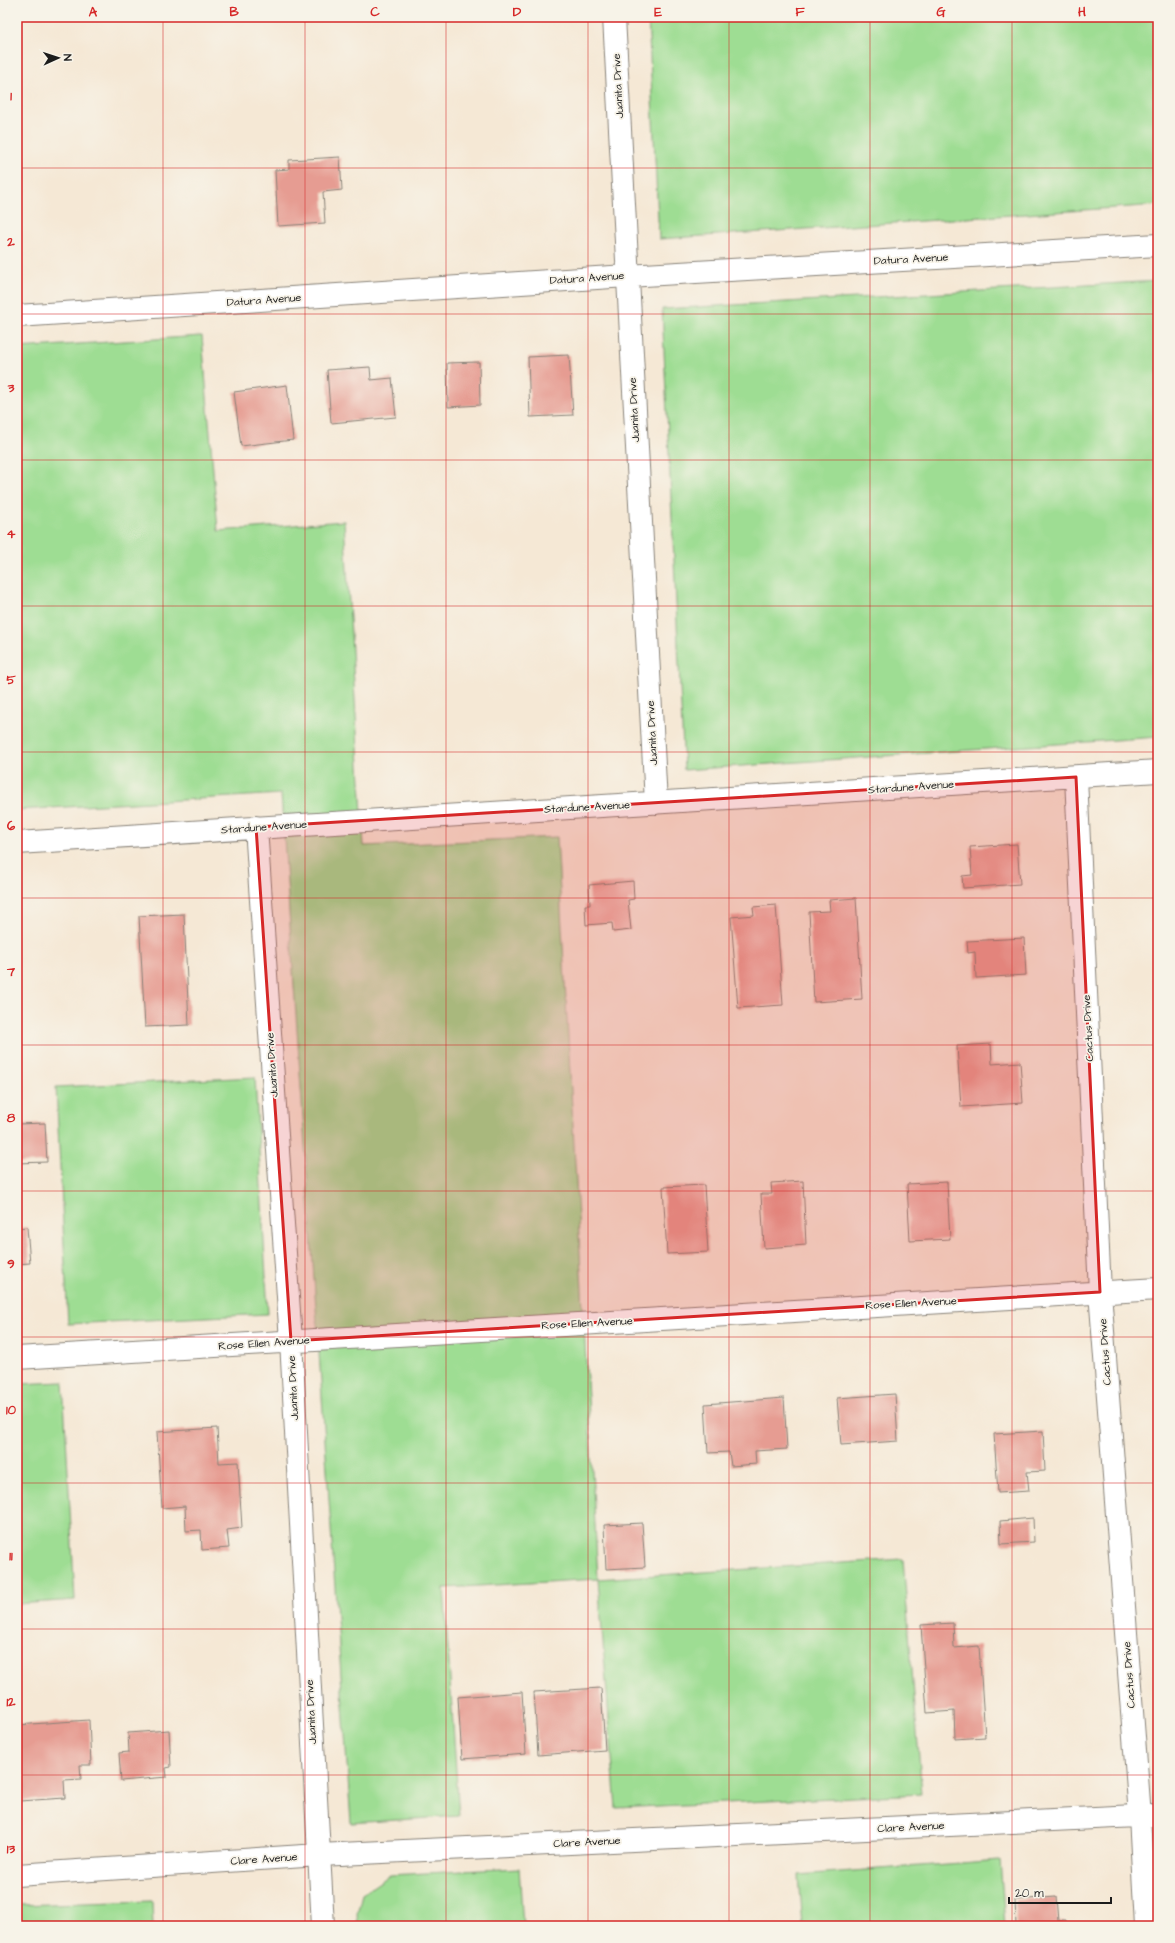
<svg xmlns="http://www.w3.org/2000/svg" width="1175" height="1943" viewBox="0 0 1175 1943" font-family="'Architects Daughter',sans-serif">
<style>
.green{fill:#9edd93;stroke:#5d7c58}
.building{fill:#e69c92}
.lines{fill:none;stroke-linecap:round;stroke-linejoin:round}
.minor-casing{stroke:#888278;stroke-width:24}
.minor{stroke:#fff;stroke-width:22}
.marked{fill:#d62828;fill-opacity:0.2;stroke:#d62828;stroke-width:3;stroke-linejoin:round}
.grid{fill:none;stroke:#d62828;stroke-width:1;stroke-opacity:0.55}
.labels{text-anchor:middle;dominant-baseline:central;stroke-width:3.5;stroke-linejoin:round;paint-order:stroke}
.street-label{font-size:11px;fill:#1c1c1c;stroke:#f7f3e8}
.neatline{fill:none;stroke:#d62828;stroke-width:1.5}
.grid-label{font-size:13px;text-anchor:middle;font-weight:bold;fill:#d62828}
</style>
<rect width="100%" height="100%" fill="#f7f3e8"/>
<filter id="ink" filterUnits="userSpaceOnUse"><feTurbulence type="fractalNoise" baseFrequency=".025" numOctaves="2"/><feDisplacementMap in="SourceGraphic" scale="8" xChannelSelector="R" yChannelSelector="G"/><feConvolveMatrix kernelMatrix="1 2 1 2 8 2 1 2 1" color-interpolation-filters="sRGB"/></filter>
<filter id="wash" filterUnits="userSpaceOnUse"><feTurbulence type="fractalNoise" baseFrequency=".012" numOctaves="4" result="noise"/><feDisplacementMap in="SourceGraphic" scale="16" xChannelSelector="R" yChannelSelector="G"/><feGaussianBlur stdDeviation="0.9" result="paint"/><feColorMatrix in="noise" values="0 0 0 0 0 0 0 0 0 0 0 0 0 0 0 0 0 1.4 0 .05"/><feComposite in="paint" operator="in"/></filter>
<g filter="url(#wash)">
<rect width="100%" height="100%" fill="#f5e8d5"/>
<path class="green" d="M648,17H1158V205L659,239Z
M1158,281V737L684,770L662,309Z
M202,336L218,531L344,521L364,846L557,837L598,1579L903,1559L922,1794L616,1808L598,1579L444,1588L459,1816L351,1823L281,794L17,810V348Z
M255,1077L268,1314L68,1324L56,1087Z
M63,1382L75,1600L17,1604V1384Z
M1000,1860L1005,1926H803L799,1875Z
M519,1868L523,1926H358L357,1914L362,1894L390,1875Z
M152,1901L153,1926H17V1905Z"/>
<g id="blocks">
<path class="building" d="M340,157L342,190L323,192L325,223L278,226L275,170L289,169V160Z
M569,355L573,415L530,417L528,357Z
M479,362L480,405L448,407L447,363Z
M370,367L371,380L392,378L396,417L331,423L327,370Z
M287,385L293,440L241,446L234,392Z
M1017,844L1020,884L963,888L962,876L972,875L970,847Z
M633,881L634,899L628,900L631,930L613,932L612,923L586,925L585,905H590L589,885Z
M856,898L862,999L814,1002L809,912L830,911L829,900Z
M776,905L783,1005L738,1008L731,917L754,915L753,907Z
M184,914L189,1025L145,1027L139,916Z
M1024,938L1026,975L976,978L975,952L968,953L967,941Z
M991,1044L992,1064L1020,1062L1023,1103L961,1107L957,1046Z
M45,1123L47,1162L17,1163V1124Z
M803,1181L806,1245L764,1248L761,1194H772L771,1183Z
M947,1182L950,1239L910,1241L907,1184Z
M704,1185L708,1252L667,1254L663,1187Z
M27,1227L30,1263L17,1264V1228Z
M895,1394L898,1441L841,1445L837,1398Z
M784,1398L787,1449L755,1451L756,1464L731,1466L729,1452L708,1453L705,1404Z
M217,1428L219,1463L238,1462L242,1528L227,1530L229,1548L202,1550L201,1530L186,1531L185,1506L162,1508L157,1432Z
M1043,1431L1045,1471L1027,1472L1029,1491L998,1493L994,1434Z
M1033,1518L1034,1542L1001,1544L1000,1521Z
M642,1523L645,1567L606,1569L604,1525Z
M953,1623L954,1648L979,1646L985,1737L955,1739L954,1711L927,1713L921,1625Z
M601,1688L605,1750L538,1755L534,1692Z
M522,1692L526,1754L462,1759L458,1697Z
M89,1720L91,1765H80L81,1779L64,1780L65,1798L20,1801L17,1725Z
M169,1730L171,1767L166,1768L167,1777L121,1781L119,1753L129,1752L128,1733Z
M1056,1897L1058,1921H1065L1066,1926H1016L1015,1900Z"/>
</g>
</g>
<g filter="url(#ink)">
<use href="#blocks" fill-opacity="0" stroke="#888278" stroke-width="1"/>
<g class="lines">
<defs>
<path id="minor" d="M614,17L656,803
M17,316L627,276L1158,245
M1076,777L1100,1292L1140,1816L1146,1926
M256,827L291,1341L323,1926
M17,843L1158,771
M17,1358L1158,1289
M17,1875L319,1855L1158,1815"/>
</defs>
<use href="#minor" class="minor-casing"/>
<use href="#minor" class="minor"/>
</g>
</g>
<path class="marked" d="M1076,777L1100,1292L291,1341L256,827Z"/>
<path class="grid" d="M163,17V1926M305,17V1926M446,17V1926M588,17V1926M729,17V1926M870,17V1926M1012,17V1926M17,168H1158M17,314H1158M17,460H1158M17,606H1158M17,752H1158M17,898H1158M17,1045H1158M17,1191H1158M17,1337H1158M17,1483H1158M17,1629H1158M17,1775H1158"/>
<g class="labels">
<g class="street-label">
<text transform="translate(618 86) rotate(-93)">Juanita Drive</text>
<text transform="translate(911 259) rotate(-3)">Datura Avenue</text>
<text transform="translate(587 278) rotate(-4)">Datura Avenue</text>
<text transform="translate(264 300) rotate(-4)">Datura Avenue</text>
<text transform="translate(634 410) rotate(-93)">Juanita Drive</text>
<text transform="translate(652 733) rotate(-93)">Juanita Drive</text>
<text transform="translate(911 787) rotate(-4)">Stardune Avenue</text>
<text transform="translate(587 807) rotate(-3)">Stardune Avenue</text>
<text transform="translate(264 827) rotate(-4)">Stardune Avenue</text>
<text transform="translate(1088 1028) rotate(-93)">Cactus Drive</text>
<text transform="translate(272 1065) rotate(-94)">Juanita Drive</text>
<text transform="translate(911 1303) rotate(-3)">Rose Ellen Avenue</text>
<text transform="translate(587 1323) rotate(-3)">Rose Ellen Avenue</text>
<text transform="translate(264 1343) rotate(-4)">Rose Ellen Avenue</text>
<text transform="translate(1105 1352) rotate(-94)">Cactus Drive</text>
<text transform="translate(293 1388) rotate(-93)">Juanita Drive</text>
<text transform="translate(1129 1675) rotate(-94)">Cactus Drive</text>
<text transform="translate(311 1712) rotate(-93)">Juanita Drive</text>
<text transform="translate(911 1827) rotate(-3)">Clare Avenue</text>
<text transform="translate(587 1842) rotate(-3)">Clare Avenue</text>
<text transform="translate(264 1859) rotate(-4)">Clare Avenue</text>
</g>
</g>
<rect width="1175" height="1943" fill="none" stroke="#f7f3e8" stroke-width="44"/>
<g transform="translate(58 58) rotate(87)" stroke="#f7f3e8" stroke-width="3" paint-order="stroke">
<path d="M0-3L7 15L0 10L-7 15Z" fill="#1c1c1c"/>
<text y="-6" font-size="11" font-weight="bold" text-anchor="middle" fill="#1c1c1c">N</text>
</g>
<path d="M1009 1897v6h102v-6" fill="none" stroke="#1c1c1c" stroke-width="2"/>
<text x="1015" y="1897" font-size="12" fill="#1c1c1c" stroke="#f7f3e8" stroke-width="3" paint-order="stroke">20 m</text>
<rect x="22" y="22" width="1131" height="1899" class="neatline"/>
<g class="grid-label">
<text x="93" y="16">A</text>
<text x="234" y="16">B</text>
<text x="375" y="16">C</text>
<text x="517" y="16">D</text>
<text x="658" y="16">E</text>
<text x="800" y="16">F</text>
<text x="941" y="16">G</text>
<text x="1082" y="16">H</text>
<text x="11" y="100">1</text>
<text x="11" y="246">2</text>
<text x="11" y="392">3</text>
<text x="11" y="538">4</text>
<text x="11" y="684">5</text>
<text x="11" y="830">6</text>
<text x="11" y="976">7</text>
<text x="11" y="1122">8</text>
<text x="11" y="1268">9</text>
<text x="11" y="1414">10</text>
<text x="11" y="1560">11</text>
<text x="11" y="1706">12</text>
<text x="11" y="1853">13</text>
</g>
</svg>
